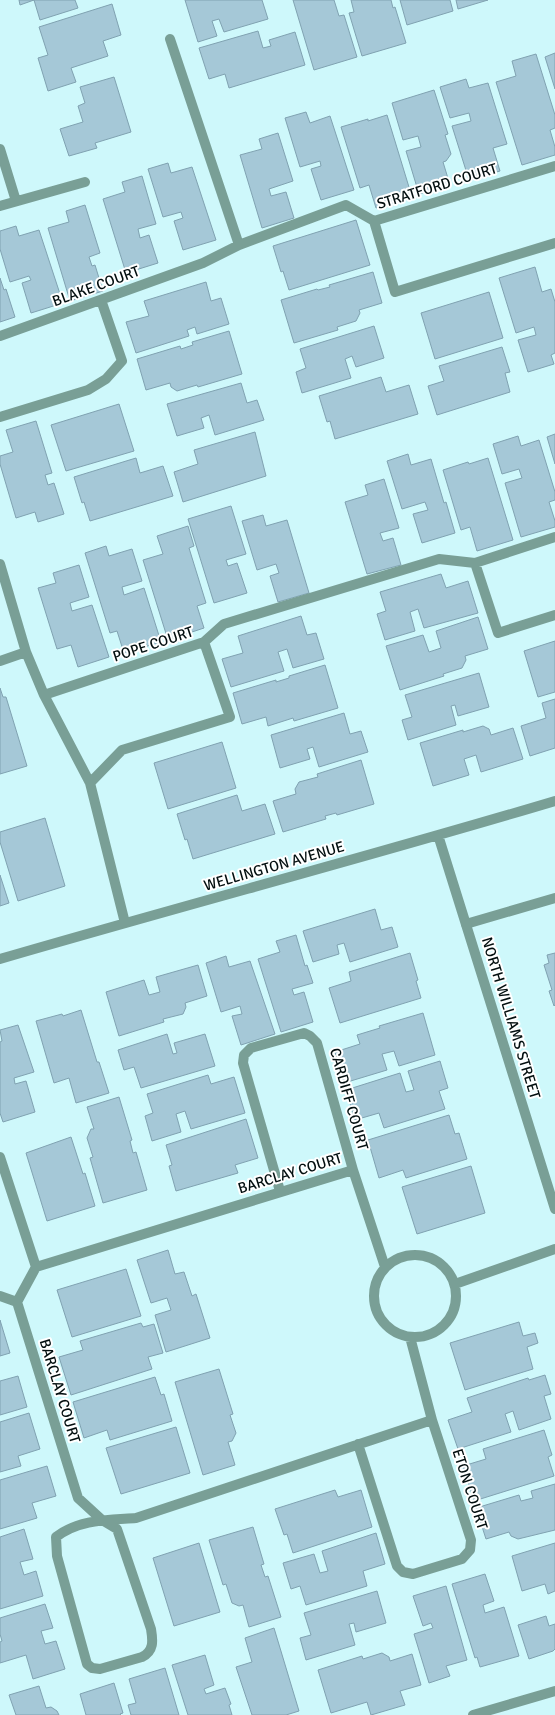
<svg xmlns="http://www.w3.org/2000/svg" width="555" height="1715" viewBox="0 0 555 1715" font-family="Signika,sans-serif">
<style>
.building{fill:#a5c8d7;stroke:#80a2b1}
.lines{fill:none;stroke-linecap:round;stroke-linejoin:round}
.service{stroke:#799f96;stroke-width:10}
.minor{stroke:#799f96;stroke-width:10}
.labels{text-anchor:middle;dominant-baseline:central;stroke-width:4;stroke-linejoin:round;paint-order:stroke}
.street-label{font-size:15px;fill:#020e0f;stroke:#fff}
</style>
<rect width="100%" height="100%" fill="#cef8fb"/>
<path class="building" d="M19,0H75L78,8L40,20L34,0L20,5Z
M185,0H262L268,19L224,32L219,19L212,21L217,36L198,42Z
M293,0H334L339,16L344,15L357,57L314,70Z
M351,0H391L393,8L395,7L406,43L362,56L349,13L354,12Z
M400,0H450L453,11L407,25Z
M456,0H488L458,9Z
M112,4L121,35L103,41L108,56L71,68L76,82L48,91L38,58L48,55L39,27Z
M258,31L263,48L271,46L269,40L295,32L305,65L229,88L225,74L209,79L199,48Z
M555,53V89L545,57Z
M536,54L555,115V128L550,130L555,147V155L522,165L496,82L516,76L512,61Z
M114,77L131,132L95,143L97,148L69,156L60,129L83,122L78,106L85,103L80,87Z
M466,79L469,88L488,83L507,144L493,148L500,171L469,180L452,126L471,121L469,113L450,118L440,87Z
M434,90L448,134L445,135L451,154L446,161L443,162L450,185L419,194L406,151L421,147L418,136L403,140L392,103Z
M306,112L310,123L330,116L354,190L321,200L311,169L321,166L320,161L300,167L285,118Z
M387,115L412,197L376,208L369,185L360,188L341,127L368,119V121Z
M278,133L293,181L269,189L271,196L286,192L294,218L262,228L240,155L262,149L259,139Z
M168,163L171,173L192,167L216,240L183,250L174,221L183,218L181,212L163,217L148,169Z
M142,176L156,224L138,229L140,238L149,235L158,263L126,273L103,199L125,192L122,182Z
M85,205L100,253L89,257L92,266L95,265L103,291L70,301L48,228L69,222L66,211Z
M356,220L370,265L289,290L283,271L281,272L273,246Z
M16,226L19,236L39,230L63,303L31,313L22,283L31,280L29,276L10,282L0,249V231Z
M535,267L542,292L551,289L555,302V353L551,355L554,364L528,372L518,340L536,335L534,327L516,333L499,278Z
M373,272L382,303L359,310L360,313L356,321L337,327L338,330L294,343L281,300L317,289L318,290L330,287L329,285Z
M0,278L4,290L6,289L15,317L0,322Z
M206,282L211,301L221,298L229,324L197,334L195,327L187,330L189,336L136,353L126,322L149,316L144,301Z
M489,292L503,338L435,359L421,313Z
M374,326L384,358L356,367L352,356L345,359L351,378L302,393L296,372L306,368L300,349Z
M229,331L242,374L198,387L197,385L177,391L171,387L170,383L146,390L137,359L180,346L181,349L193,345L192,342Z
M502,347L510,372L505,373L510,392L437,415L428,386L444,381L439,366Z
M381,377L386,392L409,385L418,414L335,439L330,421L327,422L319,396Z
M241,383L247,403L257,400L264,420L215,435L209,415L201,418L204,428L177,436L167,404Z
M119,404L134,451L66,471L51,425Z
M36,421L52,473L45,475L48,485L54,483L64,514L38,522L35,512L16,518L0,464V456L13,452L6,430Z
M255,432L266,476L183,502L174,472L198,464L194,450Z
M555,434V464L547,437Z
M518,436L521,446L539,440L555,492V500L549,502L555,521V527L521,537L505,483L522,478L519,469L502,474L493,444Z
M408,454L411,465L431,459L444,503L446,502L455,533L422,543L413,514L428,510L425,502L402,509L387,461Z
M136,458L140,473L163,466L173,496L90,521L84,502L82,503L74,477Z
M488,458L513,540L477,551L470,527L461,530L443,470L468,462L469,464Z
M384,479L399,528L380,533L383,541L393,538L401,565L367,574L345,502L368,495L365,485Z
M231,506L246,554L226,560L228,566L237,563L247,593L214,603L188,519Z
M263,515L266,526L287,520L309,593L278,602L270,576L279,573L276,564L257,570L242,521Z
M188,526L194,546L189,548L206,603L197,606L204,628L168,640L143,560L163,554L157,536Z
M106,546L109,556L132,549L142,581L122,587L124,595L144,588L161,642L124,653L117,631L110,633L85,553Z
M79,565L89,597L70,603L72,611L92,605L109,657L78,667L71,645L57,649L38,588L56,583L53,573Z
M441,574L446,588L468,581L478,613L424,628L418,609L410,612L415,631L385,640L377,614L386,611L380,592Z
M301,616L307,635L316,633L324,659L293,668L287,649L278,652L284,671L231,687L222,659L243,653L238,636Z
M478,617L488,649L465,656L466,660L462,668L443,674L444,676L400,690L386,646L423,635L429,652L441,648L436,631Z
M555,641V692L538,697L524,651Z
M325,665L338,708L294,721L293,718L268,726L266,717L242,724L233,693L276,680V682L289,678V676Z
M479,673L489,707L458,716L455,705L451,706L456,725L408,740L402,720L412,717L405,695Z
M0,688L3,697H6L27,766L0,774Z
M555,699V748L530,756L521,726L546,718L542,703Z
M344,713L350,734L361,731L368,752L319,767L313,747L307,749L310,759L280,768L271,735Z
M483,726L489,729L491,735L513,728L523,759L481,772L476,755L464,759L469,775L433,786L420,743L463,730V732Z
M222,742L236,788L168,809L154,763Z
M361,760L374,804L337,815L336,813L325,816L326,819L283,832L273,801L296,794L295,789L299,782L318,777L317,774Z
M237,795L242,811L265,804L275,834L193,859L187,839L185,840L177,814Z
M45,818L65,886L18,901L0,842V832Z
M0,875L9,903L0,906Z
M375,909L381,930L392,927L398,947L350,962L344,943L337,945L339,954L313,962L303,931Z
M296,935L305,966L307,965L313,983L292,989L294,995L304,992L313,1022L281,1032L258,959L280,952L276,941Z
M410,953L418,980L416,981L421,998L340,1023L329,988L351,981L349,972Z
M555,953V1005L554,1006L549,991L552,990L544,965L549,963L547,955Z
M226,956L229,967L250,961L275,1034L241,1045L232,1016L242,1014L240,1006L221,1012L206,963Z
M198,965L207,996L185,1003L186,1007L183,1014L163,1019L164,1022L119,1036L106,992L144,980L149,995L160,992L156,977Z
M81,1010L97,1062H99L109,1093L76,1103L69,1078L54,1083L36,1021L62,1014L63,1016Z
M423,1013L435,1055L399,1066L394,1051L382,1054L387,1070L344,1083L335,1052L360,1044L357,1035L380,1028L379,1026Z
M18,1025L34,1072L14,1078L15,1084L26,1081L35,1112L3,1122L0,1113V1042L2,1041L0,1030Z
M167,1034L173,1054L177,1053L174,1043L205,1034L215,1066L141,1088L134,1067L124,1070L118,1050Z
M440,1061L448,1088L439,1091L445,1109L384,1128L379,1113L355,1120L346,1090L400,1073L406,1092L414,1090L408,1071Z
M208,1075L211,1084L234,1077L245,1113L191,1129L185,1111L176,1114L181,1132L152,1141L145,1116L153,1113L147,1094Z
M119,1097L132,1140L130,1141L133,1153L136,1152L147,1190L103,1203L90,1158L93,1157L87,1138L91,1129H94L87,1107Z
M449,1115L455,1134L459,1133L467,1159L406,1178L403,1170L379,1178L368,1140Z
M246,1119L258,1158L235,1165L238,1173L176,1191L169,1166L172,1165L166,1145Z
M71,1137L83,1174L85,1173L95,1206L47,1221L26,1153Z
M471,1166L485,1213L417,1234L402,1187Z
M168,1250L175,1274L184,1272L192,1296L196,1294L210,1338L166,1352L155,1315L171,1310L167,1298L151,1303L137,1260Z
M126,1269L141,1316L72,1337L57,1290Z
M0,1320L10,1353L0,1356Z
M519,1322L523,1336L535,1333L538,1343L527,1347L533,1369L465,1390L450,1343Z
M141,1323L143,1327L154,1324L163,1353L148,1357L152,1369L71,1395L59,1357L83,1350L80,1341Z
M219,1369L233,1414L230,1415L236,1433L232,1441L228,1442L235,1465L203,1475L175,1382Z
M545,1375L551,1394L544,1396L551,1419L519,1430L513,1411L505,1414L511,1432L458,1449L448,1420L472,1412L467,1398L528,1378L529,1380Z
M18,1376L27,1407L0,1415V1381Z
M155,1377L161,1395L164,1394L172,1421L110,1440L107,1430L84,1438L73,1402Z
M29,1413L40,1449L18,1456L21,1466L0,1472V1422Z
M176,1427L190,1473L121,1494L106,1448Z
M544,1430L552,1455L548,1457L554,1476L474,1501L463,1466L486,1459L483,1449Z
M47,1466L56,1496L32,1503L37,1518L0,1529V1480Z
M555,1484V1530L518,1539L511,1536L509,1532L486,1539L476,1508L519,1495L521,1501L533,1498L531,1491Z
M335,1490L338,1497L361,1490L372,1527L293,1553L287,1534L284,1535L275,1509Z
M253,1527L264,1564L261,1565L265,1577L268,1576L281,1617L249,1627L243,1605L239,1606L232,1603L226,1584L223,1585L209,1540Z
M24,1529L33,1559L20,1562L24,1575L36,1571L43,1596L0,1609V1537Z
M376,1533L385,1564L363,1571L367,1586L306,1605L300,1586L291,1589L283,1563L314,1554L320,1573L328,1571L322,1551Z
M199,1543L220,1612L174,1626L153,1558Z
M555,1543V1591L548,1594L545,1584L522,1591L512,1556Z
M485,1574L494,1601L483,1605L485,1613L504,1607L519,1656L480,1667L477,1657L475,1658L452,1584Z
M446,1586L467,1660L446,1666L450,1676L429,1683L414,1634L433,1628L431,1623L423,1626L413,1596Z
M377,1591L386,1623L356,1632L354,1623L349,1624L355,1645L306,1660L300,1638L311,1635L304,1613Z
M45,1604L53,1628L41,1631L45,1644L56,1641L65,1669L33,1679L26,1655L0,1663V1642L2,1641L0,1634V1618Z
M546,1616L549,1626L555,1624V1649L553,1651L529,1659L518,1625Z
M274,1628L299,1711L286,1715H252L236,1667L252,1662L245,1638Z
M382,1653L389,1657L390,1661L412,1654L421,1685L400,1691L405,1705L371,1715L367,1702L331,1713L318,1670L362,1656L363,1659Z
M205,1655L214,1685L204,1689L206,1694L225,1688L231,1704L229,1705L232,1715H188L172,1665Z
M165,1668L179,1715H131L128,1705L136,1703L129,1679Z
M114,1683L123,1713L120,1714L121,1715H86L80,1694Z
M39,1686L46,1708L51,1707L57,1711L59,1715H16L9,1695Z"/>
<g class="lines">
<path class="service" d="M466,924L555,898
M473,1715L555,1691"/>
<path class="minor" d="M170,39L239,245
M0,149L16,201
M0,206L85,182
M374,221L395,292L555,243
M374,221L555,166
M0,336L203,263L239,245L346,205L374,221
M0,417L88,390L106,379L122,361L101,300
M475,563L498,633L555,615
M0,564L26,652L44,695L90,783L125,923
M204,642L224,624L439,559L475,563L555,537
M0,661L26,652
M44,695L204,642L230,717L122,750L90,783
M438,835L555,1209
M0,959C185,905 371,856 555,801
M0,1157L36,1267
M353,1170L36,1267L17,1302L78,1498L102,1520L117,1529L151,1629C153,1641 154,1651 142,1657L100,1669L92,1668L87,1664L57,1556L56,1537C79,1519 108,1520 136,1518L432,1420
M280,1191L243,1063L244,1055L251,1048L304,1033L310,1036L317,1043L353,1170L385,1267
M374 1296a41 41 0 1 1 82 0a41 41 0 1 1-82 0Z
M455,1284L555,1249
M0,1296L17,1302
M358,1444L397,1566L403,1572L413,1574L462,1559L470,1550L471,1540L432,1420L410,1337"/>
</g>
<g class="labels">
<g class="street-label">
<text transform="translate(437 186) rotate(-17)">STRATFORD COURT</text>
<text transform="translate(96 286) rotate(-20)">BLAKE COURT</text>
<text transform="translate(153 644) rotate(-18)">POPE COURT</text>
<text transform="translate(274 866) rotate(-16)">WELLINGTON AVENUE</text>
<text transform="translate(511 1018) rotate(73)">NORTH WILLIAMS STREET</text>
<text transform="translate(349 1099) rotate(74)">CARDIFF COURT</text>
<text transform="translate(290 1173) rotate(-17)">BARCLAY COURT</text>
<text transform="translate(60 1391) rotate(73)">BARCLAY COURT</text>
<text transform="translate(470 1489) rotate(72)">ETON COURT</text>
</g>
</g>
</svg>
